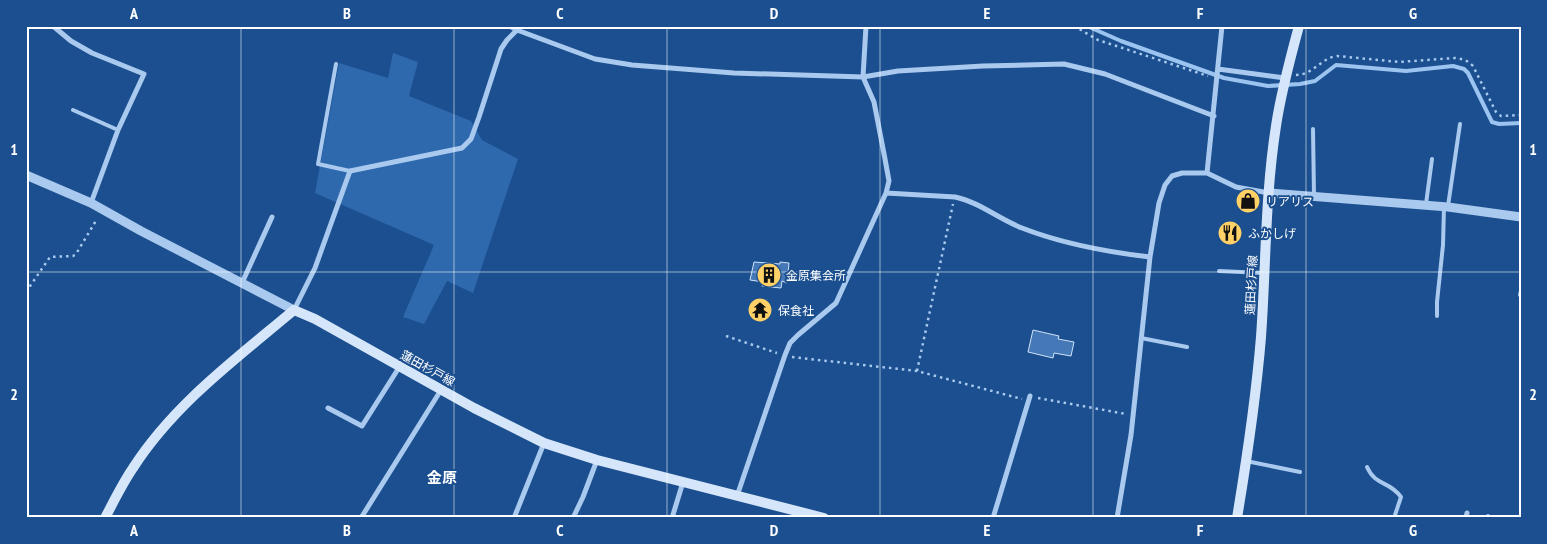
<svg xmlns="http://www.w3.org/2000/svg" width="1547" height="544" viewBox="0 0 1547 544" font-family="'PT Sans Narrow','Noto Sans JP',sans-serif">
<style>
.green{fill:#2e69ad}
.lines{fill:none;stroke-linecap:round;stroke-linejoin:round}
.stream{stroke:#9cc4f0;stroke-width:4}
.building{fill:#4478b7;stroke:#cfe3fa}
.path{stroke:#a9c9ee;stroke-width:2.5;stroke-dasharray:2.5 4;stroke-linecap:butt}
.service{stroke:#a9c9ee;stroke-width:4}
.minor{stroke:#a9c9ee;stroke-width:5}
.tertiary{stroke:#a9c9ee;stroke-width:9}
.secondary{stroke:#d6e6fa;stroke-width:10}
.grid{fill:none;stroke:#fff;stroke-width:1;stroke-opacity:0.55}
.labels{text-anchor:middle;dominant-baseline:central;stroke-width:4;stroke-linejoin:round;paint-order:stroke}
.poi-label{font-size:12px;fill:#fff;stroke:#1b4f8f;text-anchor:start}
.street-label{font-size:12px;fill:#fff;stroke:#1b4f8f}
.quarter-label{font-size:15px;font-weight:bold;fill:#fff;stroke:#1b4f8f}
.neatline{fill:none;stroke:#fff;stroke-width:2}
.grid-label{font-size:16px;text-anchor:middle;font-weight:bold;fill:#fff}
</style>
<rect width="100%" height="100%" fill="#1b4f8f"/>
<path class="green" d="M393,53L418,62L409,96L471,121L482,140L518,159L473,293L447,281L424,324L403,317L434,245L315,193L339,63L388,78Z"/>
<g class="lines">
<path class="stream" d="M1087,26L1121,41L1224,78L1268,86L1300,84L1315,81L1336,65L1406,71L1453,66L1464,69L1468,73L1492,122L1499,124L1521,123"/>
</g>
<path class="building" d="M754,262L780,264V262L789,263L787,283L782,281L781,288L762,286L763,282L750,280Z
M753,304L770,306L768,318L751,314Z
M1033,330L1059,336L1058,339L1074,342L1071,356L1054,353L1053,358L1028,352Z"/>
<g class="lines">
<path class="path" d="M1074,26L1098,40L1208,76
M1296,75C1313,75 1321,58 1337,56L1399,62L1455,58C1463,59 1467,60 1473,66L1496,112L1501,116L1521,115
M26,292L50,257L73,256L76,254L97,219
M726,336L777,353
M792,357L917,371L1022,399
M917,371L953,204
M1038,398L1126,414"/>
<path class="service" d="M336,64L318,164L350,171
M73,110L118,130
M1313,129L1314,196
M1426,204L1432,159
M1448,206L1460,124
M1219,271L1264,273
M1520,295L1521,291
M1437,316V302L1443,245L1444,207
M1141,338L1187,347
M1246,461L1300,472
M1367,467C1376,487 1389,480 1401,497L1394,518
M1488,518V516"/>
<path class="minor" d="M53,26L71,41L92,53L144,74L118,130L91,203
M510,26L517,30L595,59L632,65L734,73L863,77L898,71L983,66L1064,64L1105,74L1214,116
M866,26L863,77L874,102L885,159L889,181L886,193L955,197C979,202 999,219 1022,228C1063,244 1107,252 1150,257
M1222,26L1207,173L1236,187L1269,193
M1218,69L1285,78
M242,283L272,217
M294,310L315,268L350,171L462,148L471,139L479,117L501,49L507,40L517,30
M328,408L362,426L400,366
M737,496L785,355L790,343L798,335L836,303L886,193
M361,518L441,390
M514,518L544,443
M573,518L583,497L597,460
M672,518L683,482
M993,518L1030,396
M1117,518L1131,435L1150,257L1159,203L1165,185L1172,176L1182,173H1207
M1466,518L1467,513"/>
<path class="tertiary" d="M26,175L91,203L141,231L294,310
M1269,193L1448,207L1521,217"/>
<path class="secondary" d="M105,518C114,501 122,484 133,468C174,404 237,358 294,310L315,319L474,408L544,443L597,460L824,518
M1237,518C1247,458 1256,398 1261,337C1266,267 1265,196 1276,126C1281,92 1290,59 1299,26"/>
</g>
<path class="grid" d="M241,26V518M454,26V518M667,26V518M880,26V518M1093,26V518M1306,26V518M26,272H1521"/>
<defs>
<symbol id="shop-disc" viewBox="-11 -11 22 22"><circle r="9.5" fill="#ffd166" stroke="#1b4f8f"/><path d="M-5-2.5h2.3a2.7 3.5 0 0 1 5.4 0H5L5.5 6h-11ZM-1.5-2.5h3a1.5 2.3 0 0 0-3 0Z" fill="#111"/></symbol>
<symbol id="restaurant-disc" viewBox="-11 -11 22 22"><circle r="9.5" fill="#ffd166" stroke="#1b4f8f"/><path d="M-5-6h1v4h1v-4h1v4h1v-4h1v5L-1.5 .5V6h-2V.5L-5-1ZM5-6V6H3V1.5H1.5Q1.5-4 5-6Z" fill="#111"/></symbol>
<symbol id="building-disc" viewBox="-11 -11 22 22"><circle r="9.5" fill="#ffd166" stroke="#1b4f8f"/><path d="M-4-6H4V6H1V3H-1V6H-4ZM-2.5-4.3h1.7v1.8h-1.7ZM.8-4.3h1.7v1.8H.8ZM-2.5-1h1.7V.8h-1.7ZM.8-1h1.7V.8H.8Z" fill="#111"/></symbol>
<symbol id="temple-disc" viewBox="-11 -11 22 22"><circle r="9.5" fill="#ffd166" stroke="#1b4f8f"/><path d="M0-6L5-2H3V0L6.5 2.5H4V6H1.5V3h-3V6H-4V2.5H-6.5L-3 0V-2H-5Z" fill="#111"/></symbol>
</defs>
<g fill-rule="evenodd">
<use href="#shop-disc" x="1234" y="187" width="28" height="28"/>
<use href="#restaurant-disc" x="1216" y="219" width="28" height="28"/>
<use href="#building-disc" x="755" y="261" width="28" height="28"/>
<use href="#temple-disc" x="746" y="296" width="28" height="28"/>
</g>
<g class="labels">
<g class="poi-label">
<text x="1266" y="201">リアリス</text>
<text x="1248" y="233">ふかしげ</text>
<text x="786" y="275">金原集会所</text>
<text x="778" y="310">保食社</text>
</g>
<g class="street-label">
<text transform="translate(1251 285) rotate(-87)">蓮田杉戸線</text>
<text transform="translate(428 368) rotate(29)">蓮田杉戸線</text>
</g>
<g class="quarter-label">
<text x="442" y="477">金原</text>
</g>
</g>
<rect width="1547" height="544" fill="none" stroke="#1b4f8f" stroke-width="55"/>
<rect x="28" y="28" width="1492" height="488" class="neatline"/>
<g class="grid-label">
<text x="134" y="19">A</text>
<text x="347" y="19">B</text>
<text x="560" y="19">C</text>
<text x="774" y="19">D</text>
<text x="987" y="19">E</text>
<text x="1200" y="19">F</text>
<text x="1413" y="19">G</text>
<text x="14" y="155">1</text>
<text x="1533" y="155">1</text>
<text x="14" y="400">2</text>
<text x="1533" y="400">2</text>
<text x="134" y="536">A</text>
<text x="347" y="536">B</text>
<text x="560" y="536">C</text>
<text x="774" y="536">D</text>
<text x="987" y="536">E</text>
<text x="1200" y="536">F</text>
<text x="1413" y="536">G</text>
</g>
</svg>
